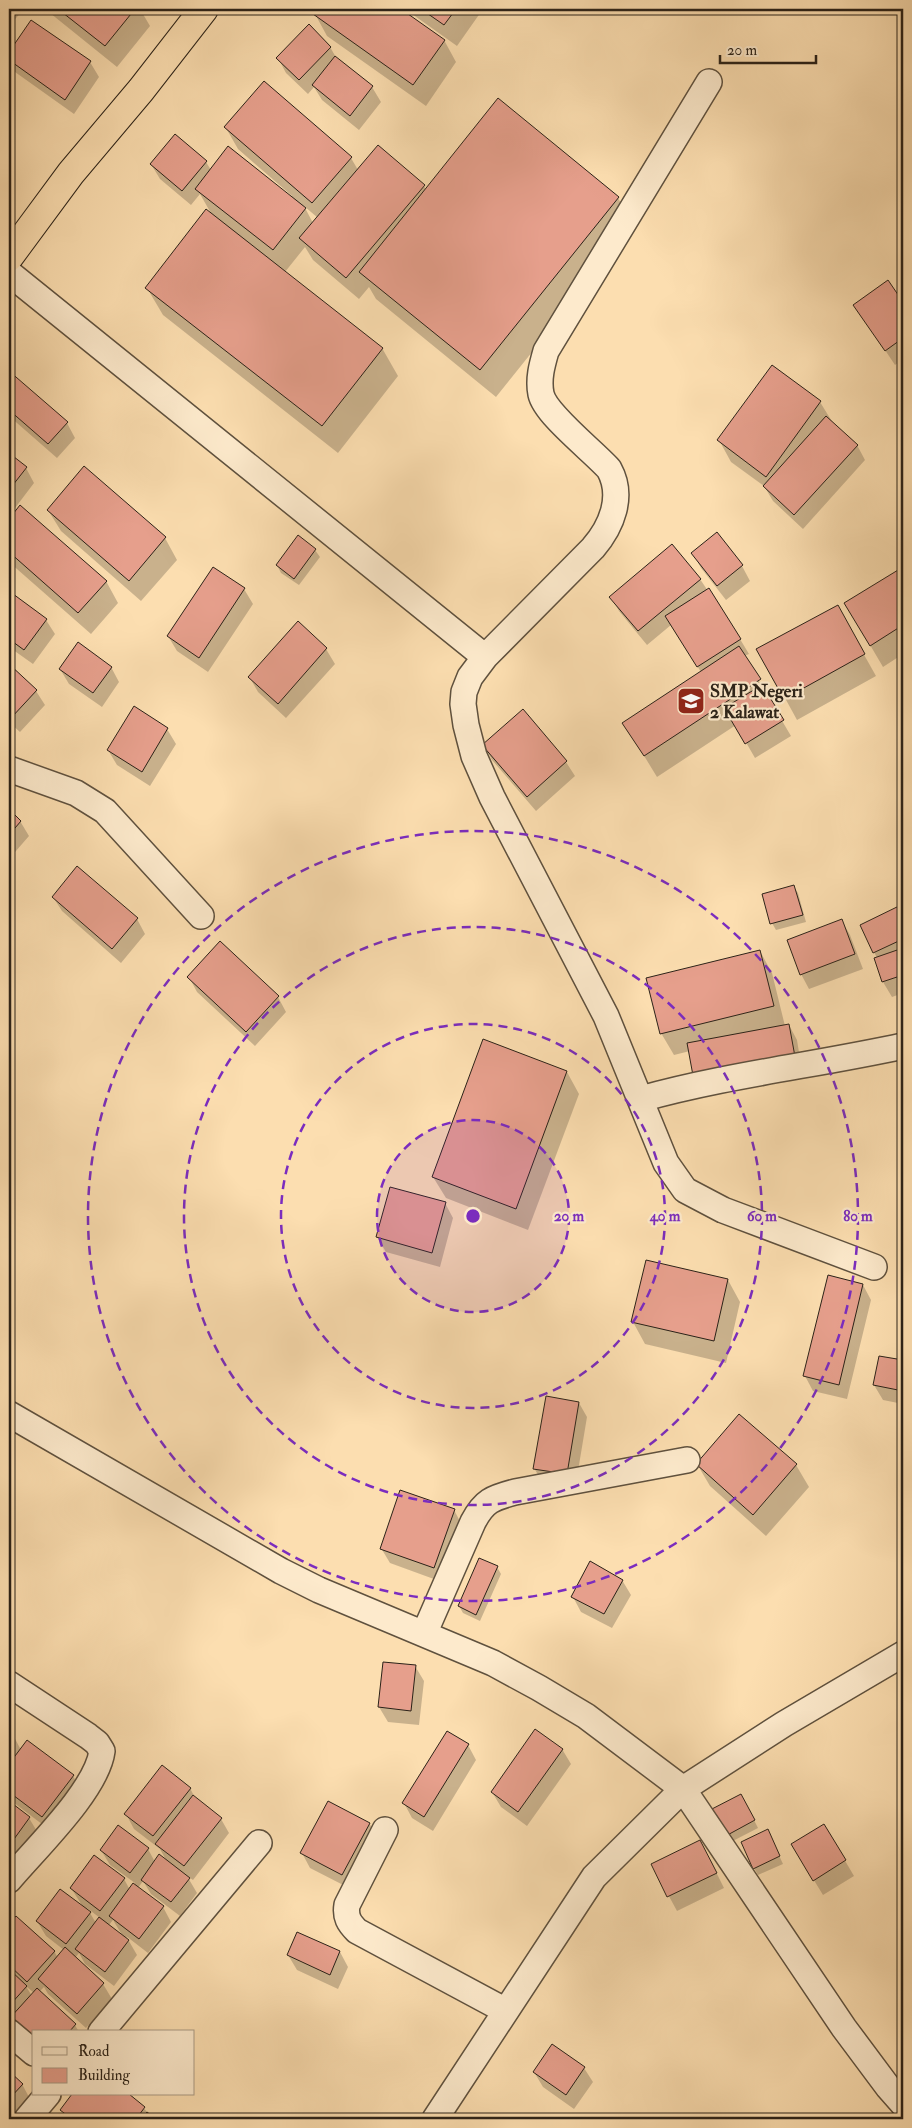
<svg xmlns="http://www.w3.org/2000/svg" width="912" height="2128" viewBox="0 0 912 2128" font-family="'IM FELL Double Pica',serif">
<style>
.shadow{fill:#0003;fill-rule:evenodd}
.building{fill:#e69f8c;stroke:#2b2218}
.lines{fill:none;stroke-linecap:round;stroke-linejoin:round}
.minor-casing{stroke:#5f513e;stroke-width:28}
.trunk-casing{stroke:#2b2218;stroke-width:30}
.minor{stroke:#fdeacc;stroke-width:25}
.trunk{stroke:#fcdeb0;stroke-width:28}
.ring{fill:none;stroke:#7b2cbf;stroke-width:2.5;stroke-dasharray:9 6}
.labels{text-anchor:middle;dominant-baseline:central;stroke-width:4.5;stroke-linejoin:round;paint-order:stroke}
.poi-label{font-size:18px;font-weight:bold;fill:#2b2218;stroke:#fdeacc;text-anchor:start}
.centre{fill:#7b2cbf;stroke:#fdeacc;stroke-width:2.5}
.ring-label{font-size:15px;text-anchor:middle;font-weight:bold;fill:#7b2cbf;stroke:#fdeacc;stroke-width:4.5;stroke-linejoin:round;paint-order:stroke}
</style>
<rect width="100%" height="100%" fill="#fcdeb0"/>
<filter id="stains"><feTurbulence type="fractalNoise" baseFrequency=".004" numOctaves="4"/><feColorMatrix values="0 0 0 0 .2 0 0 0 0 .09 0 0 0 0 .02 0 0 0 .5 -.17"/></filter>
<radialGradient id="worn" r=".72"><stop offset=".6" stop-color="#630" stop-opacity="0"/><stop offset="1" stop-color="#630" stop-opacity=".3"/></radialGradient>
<path class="shadow" d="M9,9H24L9,26Z
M45,9H140L150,26L117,67Z
M319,9H399L444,40L456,62L426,106L327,36L315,14Z
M405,9H483L457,46Z
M638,9H651L647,15Z
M32,21L90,62L99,77L74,114L15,72L9,61V54Z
M330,47L337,59L372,87L381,102L359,130L322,100L314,87L308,94L286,73L278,58Z
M9,70L14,78L9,83Z
M226,128L351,158L358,170L424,186L426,190L618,198L634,225L496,397L376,299L369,287L359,299L313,260L305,247L285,272L382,348L398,376L338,453L163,315L147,288L212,215L200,194L191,205L160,179L151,164L175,136L206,162L211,170L291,198L292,196L238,149ZM304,206L318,218L313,223Z
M9,142L15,152L9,160Z
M888,282L903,304V359L895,365L855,305Z
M9,373L67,423L75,438L57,458L9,416Z
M820,402L833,423L857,445L865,460L803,529L773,501L764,486L731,462L719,440Z
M9,455L26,468L34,483L9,516Z
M21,507L106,581L118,603L91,634L9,562V521Z
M48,510L165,538L177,560L141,601L61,531Z
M315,550L320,557L299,585L281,573L277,565Z
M693,553L742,566L750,581L726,600L701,568Z
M903,568V654L883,667L846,604Z
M700,579L740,639L749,654L744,656L791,736L755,758L736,725L657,777L624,723L701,672L671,625L647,645L619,611L611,597Z
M244,589L253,604L208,672L177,651L168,636Z
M9,592L46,620L55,634L33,664L9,647Z
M298,623L326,649L335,664L286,718L258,692L250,678Z
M849,628L876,676L797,720L785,698Z
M9,666L36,691L45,705L20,732L9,722Z
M111,667L119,682L102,707L69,684L60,669Z
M523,711L566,762L575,776L536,811L492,760L484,745Z
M167,729L176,744L150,786L117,765L108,750Z
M9,811L20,821L29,836L9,859Z
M793,886L798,893L806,922L776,930L772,923Z
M53,897L137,919L145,934L121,963L62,911Z
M901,906L903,910V993L892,997L883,982L876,959L877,958L874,952Z
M842,921L850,935L863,969L809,989L801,974Z
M760,951L772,973L785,1026L789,1025L797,1040L803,1077L690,1051L674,1055L661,1033Z
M189,977L278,997L286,1012L255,1046L197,992Z
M567,1072L579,1094L528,1230L446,1198L433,1177Z
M445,1203L453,1218L440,1267L386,1252L377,1237Z
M728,1280L740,1302L726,1363L645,1344L633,1322Z
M863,1285L871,1300L847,1399L813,1391L805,1376Z
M880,1357L903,1362V1404L883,1400L874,1385Z
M579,1403L587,1417L575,1489L543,1483L534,1468Z
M739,1415L796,1465L809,1487L766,1536L710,1486L697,1464Z
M454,1510L462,1525L442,1582L390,1563L381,1548Z
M497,1567L501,1574L480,1621L463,1613L459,1606Z
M622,1580L631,1595L612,1628L581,1612L573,1597Z
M384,1663L415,1666L424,1681L419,1725L388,1722L379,1707Z
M9,1732L13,1735L21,1750L73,1776L81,1790L51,1831L9,1799Z
M468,1745L476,1760L433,1831L412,1818L404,1803Z
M562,1749L571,1764L527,1826L501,1807L492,1792Z
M190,1788L195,1798L221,1819L229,1833L193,1880L187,1876L197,1893L180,1916L151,1894L143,1881L138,1888L163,1907L171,1922L148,1953L126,1936L137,1955L114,1986L85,1964L79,1953L75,1958L103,1984L112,1999L86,2028L48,1994L44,1987L39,1992L75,2025L79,2032L9,2030V1926L16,1917L54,1951L58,1958L64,1950L46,1936L37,1921L83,1907L71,1888L124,1879L130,1890L135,1883L110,1865L101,1850L148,1849L155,1862H167L160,1849L134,1829L126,1814ZM87,1908L100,1918L96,1923ZM113,1920L122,1935L109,1925ZM27,1987L34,1993L32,1996L27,1988Z
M9,1802L29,1818L38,1833L15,1864L9,1859Z
M745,1802L758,1828L727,1844L723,1837Z
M369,1823L378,1838L351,1889L310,1868L302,1853Z
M824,1825L854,1876L823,1895L801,1859Z
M771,1838L783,1864L758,1875L754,1868Z
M708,1856L724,1888L677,1911L652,1865Z
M340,1952L348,1967L338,1989L297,1970L288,1955Z
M584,2068L593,2082L574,2109L543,2087L534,2072Z
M9,2072L22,2084L30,2099L12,2119H9Z
M74,2094H130L154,2119H67L62,2110Z"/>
<path class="building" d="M58,9H135L105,46Z
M317,9H401L445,40L413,85L313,14Z
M421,9H456L444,25Z
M31,20L91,61L65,100L9,60V52Z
M309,24L331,47L299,80L276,58Z
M335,56L373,86L350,116L312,85Z
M264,81L352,157L312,203L224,127Z
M498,98L619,197L480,370L359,272Z
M175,134L207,161L182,191L150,164Z
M378,145L425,185L346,278L299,238Z
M228,146L306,208L273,250L195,189Z
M206,209L383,348L322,426L145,288Z
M888,280L903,302V338L885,351L853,305Z
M772,365L821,401L766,477L717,440Z
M9,371L68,422L48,444L9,410Z
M826,416L858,445L794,515L763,486Z
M9,453L27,467L9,490Z
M84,466L166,537L129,581L47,510Z
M20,505L107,581L78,613L9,552V519Z
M717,532L743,565L717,586L691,553Z
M298,535L316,549L294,579L276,565Z
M672,544L701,579L638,631L609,597Z
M213,567L245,588L199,658L167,636Z
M903,567V625L870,646L844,603Z
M709,588L741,639L697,667L665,616Z
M9,591L47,619L24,650L9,639Z
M838,605L865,654L784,699L756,649Z
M298,621L327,648L278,704L248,677Z
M78,642L112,667L93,693L59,669Z
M739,646L761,679L644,756L622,723Z
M9,664L37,690L11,718L9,716Z
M762,685L784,720L745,744L724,708Z
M134,706L168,728L142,772L107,750Z
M523,709L567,761L527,797L482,745Z
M9,809L21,821L9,835Z
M77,866L138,918L112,949L52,897Z
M794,885L803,915L770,924L762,894Z
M901,905L903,909V939L873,953L860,925Z
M842,919L855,954L800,975L787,940Z
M220,941L279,996L246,1032L187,977Z
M903,948V975L882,982L874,958Z
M760,950L774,1006L660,1034L646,978Z
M789,1024L796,1062L694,1081L687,1043Z
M483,1039L567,1071L516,1209L432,1177Z
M390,1187L446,1202L432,1253L376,1237Z
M646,1260L728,1279L714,1341L631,1322Z
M828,1275L863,1284L839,1385L803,1376Z
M879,1356L903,1360V1391L873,1385Z
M546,1396L579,1402L567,1474L533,1469Z
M739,1414L797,1464L753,1515L696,1464Z
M400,1490L455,1509L434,1568L380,1549Z
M479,1558L498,1566L476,1615L458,1606Z
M590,1561L623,1580L604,1614L571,1597Z
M383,1662L416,1665L411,1711L378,1707Z
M535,1729L563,1749L518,1812L491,1792Z
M9,1730L14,1734L9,1741Z
M447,1731L469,1744L424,1817L402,1803Z
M27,1740L74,1775L42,1817L9,1792V1764Z
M162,1765L191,1788L153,1836L124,1814Z
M741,1794L755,1820L722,1838L708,1811Z
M193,1795L222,1818L184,1866L155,1844Z
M9,1801L30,1817L9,1846Z
M328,1801L370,1823L342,1875L300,1853Z
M824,1824L846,1860L813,1881L791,1844Z
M118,1825L149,1848L130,1873L100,1850Z
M768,1829L780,1856L753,1869L741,1842Z
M700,1840L717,1873L667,1897L651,1864Z
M159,1854L190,1878L171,1902L141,1880Z
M94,1855L125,1878L100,1911L70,1888Z
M133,1883L164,1906L139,1939L109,1916Z
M60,1889L91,1912L66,1944L36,1921Z
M16,1916L55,1951L27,1982L9,1965V1924Z
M99,1917L129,1940L105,1972L75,1949Z
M297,1932L340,1951L330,1975L287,1955Z
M65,1947L104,1983L77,2014L38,1979Z
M9,1969L27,1986L9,2006Z
M37,1988L76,2024L69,2032H34V2041L9,2019Z
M552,2044L585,2067L566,2095L533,2072Z
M9,2071L23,2084L9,2099Z
M72,2094H129L145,2107L136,2119H72L60,2110Z
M147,2112L156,2119H141Z"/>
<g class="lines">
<defs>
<path id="minor" d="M709,82L546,351C542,365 538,379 541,394C545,414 593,451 609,469C624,496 612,526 593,548L485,657L470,677L464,692L463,704L466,725L474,756L492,797L606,1016L666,1163L685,1190L723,1210L874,1267
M9,273L485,657
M9,769L76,793L105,811L201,916
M641,1099C727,1075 816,1065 903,1046
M9,1414L281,1571L319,1590L493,1663L539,1688L586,1716L683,1789L784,1724L903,1654
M424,1634L473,1522C484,1501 492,1498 515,1492L687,1460
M9,1684L88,1736L97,1743L102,1751C97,1790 35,1849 9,1880
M385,1830L347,1905C345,1917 349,1923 357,1931L506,2011
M9,2032L34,2053
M101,2032L259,1843
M27,2119L48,2094
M435,2119L594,1877L683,1789L844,2028L888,2087L903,2104"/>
<path id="trunk" d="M9,257L71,173L141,90L204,9"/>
</defs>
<use href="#minor" class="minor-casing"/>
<use href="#trunk" class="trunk-casing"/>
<use href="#minor" class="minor"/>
<use href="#trunk" class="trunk"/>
</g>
<circle cx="473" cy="1216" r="96" fill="#7b2cbf" fill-opacity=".12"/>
<g class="ring">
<circle cx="473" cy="1216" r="96"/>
<circle cx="473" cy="1216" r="192"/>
<circle cx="473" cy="1216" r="289"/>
<circle cx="473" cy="1216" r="385"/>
</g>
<defs>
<symbol id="school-square" viewBox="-11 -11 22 22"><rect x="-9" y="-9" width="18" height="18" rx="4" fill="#8f2418" stroke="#fdeacc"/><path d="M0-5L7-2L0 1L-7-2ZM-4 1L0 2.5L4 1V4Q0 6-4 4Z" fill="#fff"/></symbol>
</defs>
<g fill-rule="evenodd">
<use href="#school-square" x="675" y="685" width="32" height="32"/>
</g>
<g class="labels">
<g class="poi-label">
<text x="710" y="691">SMP Negeri<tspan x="710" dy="21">2 Kalawat</tspan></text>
</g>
</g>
<circle cx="473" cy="1216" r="8" class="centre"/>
<g class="ring-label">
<text x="569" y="1221">20 m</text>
<text x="665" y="1221">40 m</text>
<text x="762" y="1221">60 m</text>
<text x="858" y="1221">80 m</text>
</g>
<rect width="912" height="2128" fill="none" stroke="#fcdeb0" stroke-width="30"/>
<rect x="10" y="10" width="892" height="2108" fill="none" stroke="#2b2218" stroke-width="2.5"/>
<rect x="15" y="15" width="882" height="2098" fill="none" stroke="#2b2218"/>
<rect x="32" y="2030" width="162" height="65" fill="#fdeacc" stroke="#a99a84"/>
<rect x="42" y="2047" width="25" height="8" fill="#fdeacc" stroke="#a99a84"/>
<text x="78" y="2056" font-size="15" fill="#2b2218">Road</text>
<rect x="42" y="2068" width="25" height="15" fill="#e69f8c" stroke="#a99a84"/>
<text x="78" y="2080" font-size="15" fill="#2b2218">Building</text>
<path d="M720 55v8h96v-8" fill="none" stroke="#2b2218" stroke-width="2.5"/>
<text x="727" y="55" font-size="15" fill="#2b2218" stroke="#fdeacc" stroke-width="4" paint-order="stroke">20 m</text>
<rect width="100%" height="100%" filter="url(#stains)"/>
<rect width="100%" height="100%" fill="url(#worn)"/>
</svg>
